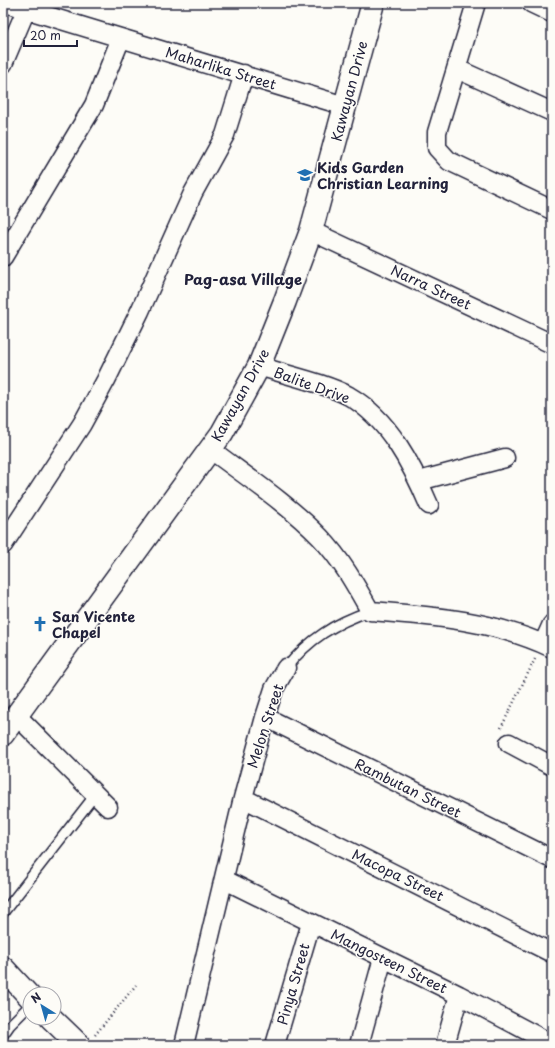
<svg xmlns="http://www.w3.org/2000/svg" width="555" height="1048" font-family="'Playpen Sans',sans-serif">
  <rect width="100%" height="100%" fill="#fdfcf7"/>
  <filter id="ink" filterUnits="userSpaceOnUse"><feTurbulence type="fractalNoise" baseFrequency=".025" numOctaves="2"/><feDisplacementMap in="SourceGraphic" scale="8" xChannelSelector="R" yChannelSelector="G"/><feConvolveMatrix kernelMatrix="1 2 1 2 8 2 1 2 1" color-interpolation-filters="sRGB"/></filter>
  <g filter="url(#ink)">
    <g fill="none" stroke-linecap="round" stroke-linejoin="round">
      <!-- service casing -->
      <g stroke="#22223b" stroke-width="12">
        <path id="service" d="M 286,668 C 309,639 335,623 370,611
          M 3,913 L 95,795
          M 3,1035 L 10,1025 L 30,1005"/>
      </g>
      <!-- minor casing -->
      <g stroke="#22223b" stroke-width="21">
        <path id="minor" d="M 5,3 L 345,106
          M 476,3 L 437,132 L 437,148 L 449,161 L 552,210
          M 531,3 L 552,13
          M 3,64 L 26,10
          M 457,69 L 552,112
          M 311,231 L 552,344
          M 3,257 L 94,105 L 121,38
          M 259,366 C 286,375 325,383 349,396 C 389,419 412,465 429,505
          M 210,449 C 247,477 288,504 320,537 C 341,559 355,584 370,611 C 434,616 492,620 552,648
          M 419,481 L 505,458
          M 3,545 L 82,424 L 106,380 L 140,311 L 193,193 L 225,135 L 244,74
          M 543,644 L 552,624
          M 17,716 L 108,807
          M 265,717 L 552,859
          M 509,743 L 552,766
          M 243,798 L 552,953
          M 225,880 L 459,995 L 552,1044
          M 184,1045 L 243,798 L 265,717 L 274,689 L 286,668
          M 275,1045 L 311,923
          M 359,1045 L 383,958
          M 445,1045 L 459,995"/>
      </g>
      <!-- tertiary casing -->
      <g stroke="#22223b" stroke-width="25">
        <path id="tertiary" d="M 3,734 L 222,433 L 259,366 L 285,301 L 311,231 L 373,3"/>
      </g>
      <!-- secondary casing -->
      <g stroke="#22223b" stroke-width="25">
        <path id="secondary" d="M 3,968 L 30,997
          M 51,1018 L 79,1045"/>
      </g>
      <!-- path -->
      <path stroke="#22223b" stroke-width="2.5" stroke-dasharray="1 3" stroke-linecap="butt" d="M 501,728 L 535,659
        M 95,1035 L 136,985"/>
      <!-- service -->
      <use href="#service" stroke="#fdfcf7" stroke-width="9"/>
      <!-- minor -->
      <use href="#minor" stroke="#fdfcf7" stroke-width="18"/>
      <!-- tertiary -->
      <use href="#tertiary" stroke="#fdfcf7" stroke-width="22"/>
      <!-- secondary -->
      <use href="#secondary" stroke="#fdfcf7" stroke-width="22"/>
    </g>
  </g>
  <!-- icons -->
  <defs>
    <g id="school-bare" transform="scale(1.2)"><path d="M0-5L7-2L0 1L-7-2ZM-4 1L0 2.5L4 1V4Q0 6-4 4Z" fill="#1f6fb2" stroke="#fdfcf7" stroke-width="2.5" paint-order="stroke"/></g>
    <g id="church-bare" transform="scale(1.2)"><path d="M-1.2-6h2.4v3.5h3.3v2.4h-3.3V6h-2.4V-.1h-3.3v-2.4h3.3Z" fill="#1f6fb2" stroke="#fdfcf7" stroke-width="2.5" paint-order="stroke"/></g>
  </defs>
  <g fill-rule="evenodd">
    <use href="#school-bare" x="305" y="175"/>
    <use href="#church-bare" x="40" y="624"/>
  </g>
  <g text-anchor="middle" dominant-baseline="central" stroke-width="3" stroke-linejoin="round" paint-order="stroke">
    <!-- street labels -->
    <g font-size="14" fill="#22223b" stroke="#fdfcf7">
      <text transform="translate(221 68) rotate(17)">Maharlika Street</text>
      <text transform="translate(349 91) rotate(-75)">Kawayan Drive</text>
      <text transform="translate(431 287) rotate(25)">Narra Street</text>
      <text transform="translate(312 385) rotate(20)">Balite Drive</text>
      <text transform="translate(240 395) rotate(-61)">Kawayan Drive</text>
      <text transform="translate(265 726) rotate(-72)">Melon Street</text>
      <text transform="translate(408 788) rotate(26)">Rambutan Street</text>
      <text transform="translate(398 875) rotate(26)">Macopa Street</text>
      <text transform="translate(389 961) rotate(26)">Mangosteen Street</text>
      <text transform="translate(293 984) rotate(-74)">Pinya Street</text>
    </g>
    <!-- poi labels -->
    <g font-size="14" font-weight="bold" fill="#22223b" stroke="#fdfcf7" text-anchor="start">
      <text x="317" y="167">Kids Garden<tspan x="317" dy="16">Christian Learning</tspan></text>
      <text x="52" y="616">San Vicente<tspan x="52" dy="16">Chapel</tspan></text>
    </g>
    <!-- neighbourhood labels -->
    <g font-size="15" font-weight="bold" fill="#22223b" stroke="#fdfcf7">
      <text x="243" y="278">Pag-asa Village</text>
    </g>
  </g>
  <!-- margin -->
  <rect width="555" height="1048" fill="none" stroke="#fdfcf7" stroke-width="16"/>
  <rect x="8" y="8" width="539" height="1032" fill="none" stroke="#22223b" stroke-width="1.5" filter="url(#ink)"/>
  <!-- north arrow -->
  <g transform="translate(42 1006) rotate(323)"><circle r="19" fill="#fdfcf7" stroke="#a5a5ac"/>
  <path d="M0-3L7 15L0 10L-7 15Z" fill="#1f6fb2"/>
  <text y="-6" font-size="11" font-weight="bold" text-anchor="middle" fill="#22223b">N</text>
  </g>
  <!-- scale -->
  <path d="M24 40v6h53v-6" fill="none" stroke="#22223b" stroke-width="2"/>
  <text x="30" y="40" font-size="12" fill="#22223b" stroke="#fdfcf7" stroke-width="3" paint-order="stroke">20 m</text>
</svg>
